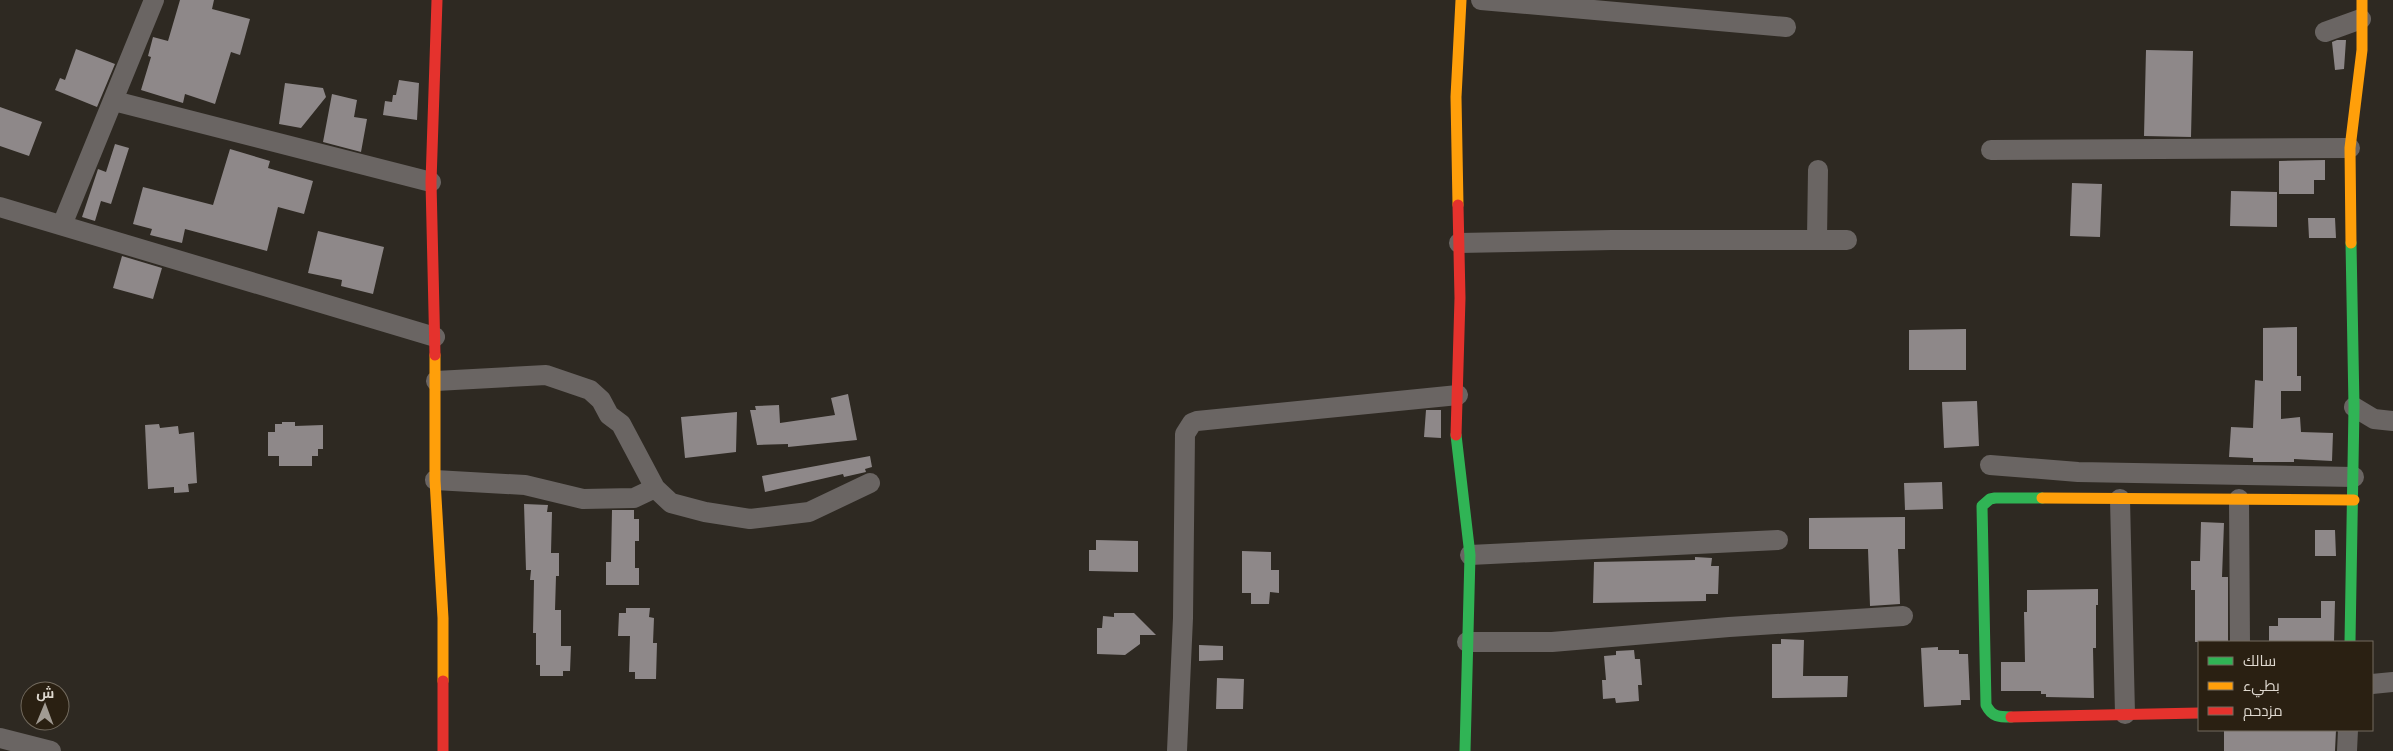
<svg xmlns="http://www.w3.org/2000/svg" width="2393" height="751" font-family="Spectral,Cairo,serif">
  <rect width="100%" height="100%" fill="#2e2922"/>
  <!-- building -->
  <path fill="#8e8889" d="M 180,0 L 214,0 L 212,9 L 250,19 L 240,55 L 231,52 L 215,104 L 185,94 L 183,103 L 141,90 L 151,57 L 148,56 L 153,37 L 168,41 Z
    M 2337,40 L 2346,40 L 2344,69 L 2335,70 L 2332,42 Z
    M 76,49 L 115,64 L 97,107 L 55,90 L 60,78 L 65,80 Z
    M 2146,50 L 2193,51 L 2191,137 L 2144,136 Z
    M 399,80 L 419,83 L 417,120 L 383,115 L 385,101 L 392,102 L 393,95 L 396,95 Z
    M 285,83 L 323,88 L 326,97 L 301,128 L 279,124 Z
    M 332,94 L 357,100 L 354,117 L 367,119 L 361,152 L 323,142 Z
    M 0,107 L 42,122 L 29,156 L 0,146 Z
    M 115,144 L 129,148 L 111,204 L 101,201 L 95,221 L 82,217 L 98,169 L 106,172 Z
    M 230,149 L 270,161 L 268,168 L 313,181 L 304,214 L 278,207 L 267,251 L 185,229 L 182,243 L 150,235 L 152,229 L 133,224 L 143,187 L 213,205 Z
    M 2325,160 L 2325,180 L 2314,180 L 2314,194 L 2279,194 L 2279,161 Z
    M 2072,183 L 2102,184 L 2100,237 L 2070,236 Z
    M 2231,191 L 2277,192 L 2277,227 L 2230,226 Z
    M 2308,218 L 2335,218 L 2336,238 L 2309,238 Z
    M 318,231 L 384,247 L 373,294 L 341,286 L 342,280 L 308,273 Z
    M 122,256 L 162,268 L 153,299 L 113,288 Z
    M 2297,327 L 2297,376 L 2301,376 L 2301,391 L 2281,391 L 2281,419 L 2300,417 L 2301,432 L 2333,433 L 2332,461 L 2294,459 L 2294,462 L 2253,462 L 2253,458 L 2229,457 L 2231,427 L 2253,428 L 2255,380 L 2263,381 L 2263,328 Z
    M 1966,329 L 1966,370 L 1909,370 L 1909,330 Z
    M 848,394 L 857,440 L 788,447 L 788,444 L 757,445 L 750,410 L 756,410 L 755,406 L 779,405 L 780,423 L 835,415 L 831,398 Z
    M 1977,401 L 1979,446 L 1944,448 L 1942,402 Z
    M 1426,410 L 1441,410 L 1441,438 L 1424,437 Z
    M 737,412 L 736,452 L 685,458 L 681,417 Z
    M 282,422 L 295,422 L 295,426 L 323,425 L 323,449 L 318,449 L 318,456 L 312,456 L 312,466 L 279,466 L 279,456 L 268,456 L 268,432 L 275,432 L 275,424 L 282,424 Z
    M 159,424 L 160,428 L 178,426 L 179,434 L 194,432 L 197,483 L 188,484 L 189,492 L 174,493 L 174,487 L 148,489 L 145,425 Z
    M 870,456 L 872,467 L 865,469 L 866,472 L 844,477 L 843,474 L 765,492 L 762,476 Z
    M 1942,482 L 1943,509 L 1905,510 L 1904,483 Z
    M 524,504 L 548,505 L 547,512 L 552,512 L 551,553 L 559,553 L 559,576 L 556,576 L 555,610 L 561,610 L 561,646 L 571,646 L 570,671 L 563,671 L 563,676 L 540,676 L 540,665 L 536,665 L 536,633 L 533,633 L 534,580 L 530,580 L 531,570 L 526,570 Z
    M 612,510 L 634,510 L 634,519 L 639,519 L 639,541 L 635,541 L 635,568 L 639,568 L 639,585 L 606,585 L 606,562 L 611,562 Z
    M 1905,517 L 1905,549 L 1898,549 L 1900,604 L 1870,606 L 1868,549 L 1809,549 L 1809,518 Z
    M 2201,522 L 2224,523 L 2222,577 L 2228,577 L 2228,642 L 2195,642 L 2195,590 L 2191,590 L 2191,561 L 2200,561 Z
    M 2315,530 L 2335,530 L 2336,556 L 2315,556 Z
    M 1096,540 L 1138,541 L 1138,572 L 1089,571 L 1089,550 L 1096,550 Z
    M 1242,551 L 1271,552 L 1271,570 L 1279,570 L 1279,593 L 1270,592 L 1269,604 L 1251,604 L 1251,593 L 1242,593 Z
    M 1695,557 L 1712,558 L 1711,566 L 1719,566 L 1718,594 L 1706,594 L 1706,601 L 1593,603 L 1594,562 L 1695,560 Z
    M 2098,589 L 2098,605 L 2096,605 L 2096,648 L 2093,648 L 2094,698 L 2046,697 L 2046,694 L 2041,694 L 2041,691 L 2001,691 L 2001,662 L 2025,662 L 2024,612 L 2027,612 L 2027,590 Z
    M 2321,601 L 2335,601 L 2334,642 L 2269,642 L 2269,626 L 2278,626 L 2278,618 L 2321,618 Z
    M 626,608 L 650,608 L 649,617 L 654,618 L 653,643 L 657,643 L 656,679 L 635,679 L 635,672 L 629,672 L 630,636 L 618,636 L 619,613 L 626,613 Z
    M 1114,613 L 1134,613 L 1156,635 L 1140,635 L 1140,644 L 1125,655 L 1097,654 L 1097,628 L 1102,628 L 1103,616 L 1114,617 Z
    M 1781,639 L 1804,640 L 1803,676 L 1848,676 L 1847,697 L 1772,698 L 1772,644 L 1781,644 Z
    M 1199,645 L 1223,646 L 1223,660 L 1199,661 Z
    M 1938,647 L 1938,650 L 1959,650 L 1959,654 L 1968,654 L 1970,700 L 1961,700 L 1961,705 L 1924,707 L 1921,648 Z
    M 1634,650 L 1635,659 L 1640,659 L 1642,685 L 1638,685 L 1639,701 L 1616,703 L 1615,698 L 1603,699 L 1602,680 L 1606,680 L 1604,656 L 1616,655 L 1616,651 Z
    M 1217,678 L 1244,679 L 1243,709 L 1216,709 Z
    M 2224,730 L 2336,730 L 2335,751 L 2224,751 Z"/>
  <g fill="none" stroke-linecap="round" stroke-linejoin="round">
    <!-- street -->
    <path stroke="#6a6563" stroke-width="20" d="M 1481,0 L 1786,27
      M 2325,32 L 2361,19
      M 114,101 L 431,182
      M 1991,150 L 2350,148
      M 0,207 L 435,337
      M 62,225 L 154,0
      M 1817,239 L 1818,170
      M 1459,243 L 1612,240 L 1847,240
      M 436,381 L 546,375 L 590,390 L 601,400 L 609,415 L 621,424 L 655,488 L 671,503 L 705,512 L 750,519 L 809,512 L 870,483
      M 2354,407 L 2374,419 L 2393,421
      M 1990,465 L 2078,472 L 2354,477
      M 435,480 L 525,485 L 583,499 L 634,498 L 655,488
      M 2120,499 L 2125,714
      M 2239,499 L 2240,642
      M 1470,555 L 1778,540
      M 1467,642 L 1552,642 L 1729,627 L 1903,616
      M 2372,684 L 2393,682
      M 0,738 L 51,751
      M 1177,751 L 1183,618 L 1185,434 L 1192,423 L 1197,421 L 1458,395
      M 2347,751 L 2348,730"/>
    <!-- fast -->
    <path stroke="#30b455" stroke-width="11" d="M 1456,435 L 1470,555 L 1465,751
      M 2350,642 L 2354,407 L 2351,243
      M 2011,717 C 1999,717 1992,717 1986,705 L 1982,506 L 1990,499 L 1995,498 L 2042,498"/>
    <!-- slow -->
    <path stroke="#ff9f0a" stroke-width="11" d="M 1458,205 L 1456,97 L 1461,0
      M 2351,243 L 2350,148 L 2362,50 L 2362,0
      M 435,355 L 435,480 L 443,618 L 443,681
      M 2042,498 L 2354,500"/>
    <!-- jam -->
    <path stroke="#e5322d" stroke-width="11" d="M 435,355 L 431,182 L 437,0
      M 1456,435 L 1460,298 L 1458,205
      M 443,681 L 443,751
      M 2011,717 L 2199,713"/>
  </g>
  <!-- legend -->
  <rect x="2198" y="641" width="175" height="90" fill="#2a2012" stroke="#726a5e"/>
  <rect x="2208" y="657" width="25" height="8" fill="#30b455" stroke="#726a5e"/>
  <text x="2243" y="666" font-size="15" fill="#dfd9d0">سالك</text>
  <rect x="2208" y="682" width="25" height="8" fill="#ff9f0a" stroke="#726a5e"/>
  <text x="2243" y="691" font-size="15" fill="#dfd9d0">بطيء</text>
  <rect x="2208" y="707" width="25" height="8" fill="#e5322d" stroke="#726a5e"/>
  <text x="2243" y="716" font-size="15" fill="#dfd9d0">مزدحم</text>
  <!-- north arrow -->
  <g transform="translate(45 706) rotate(1)"><circle r="24" fill="#2a2012" stroke="#726a5e"/>
  <path d="M0-4L9 19L0 12L-9 19Z" fill="#a19b93"/>
  <text y="-8" font-size="14" font-weight="bold" text-anchor="middle" fill="#dfd9d0">ش</text>
  </g>
</svg>
